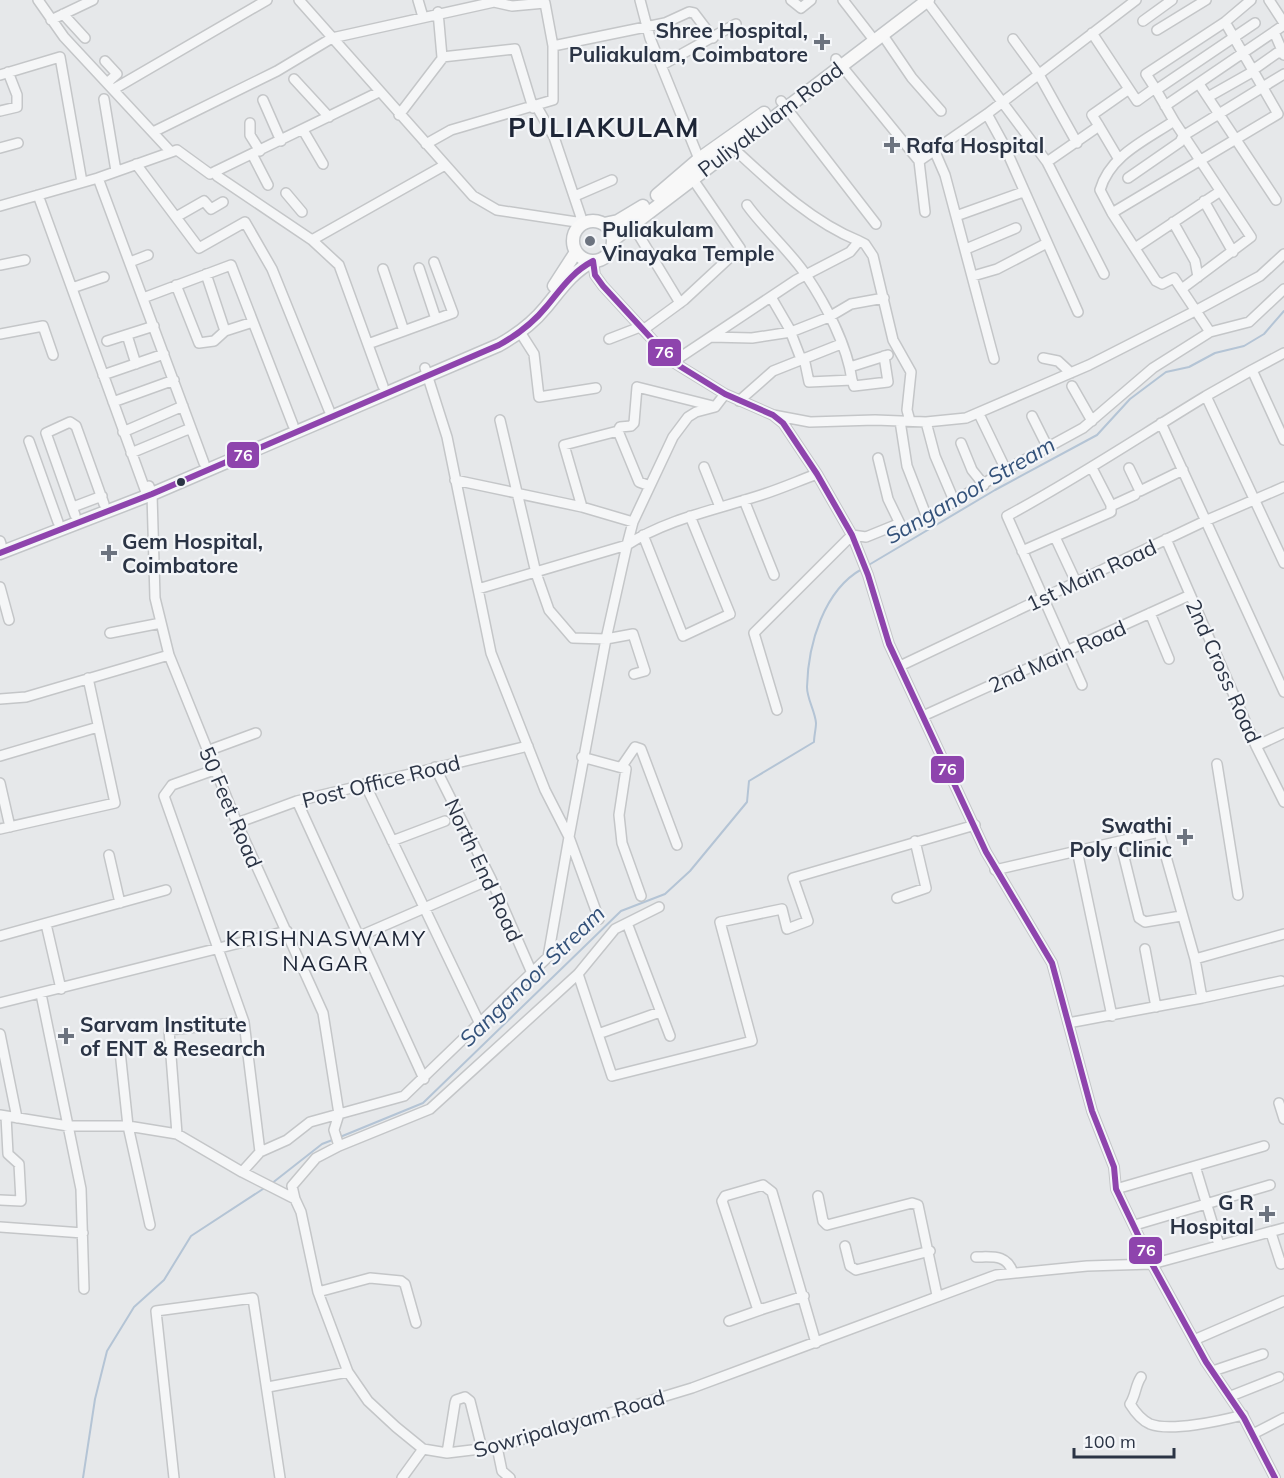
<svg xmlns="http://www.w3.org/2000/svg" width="1284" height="1478" font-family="Mulish,sans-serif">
  <rect width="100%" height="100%" fill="#e6e8ea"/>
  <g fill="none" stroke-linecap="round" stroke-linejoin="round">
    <!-- stream -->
    <path stroke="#b4c4d5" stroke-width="2" d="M 867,566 L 995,490 L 1097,435 L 1130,399 L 1166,372 L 1189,367 L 1215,353 L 1244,346 L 1264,334 L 1284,311
      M 340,1137 L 423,1103 L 621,911 L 665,894 L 690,871 L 747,802 L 749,781 L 814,742 C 814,736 816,729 816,723 C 815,711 807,699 807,687 C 808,644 824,590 862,569
      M 271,1184 L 322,1144 L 335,1139
      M 83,1478 L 95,1399 L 107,1351 L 134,1307 L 164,1280 L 191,1236 L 266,1187"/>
    <!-- minor casing -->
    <g stroke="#c4c6c8" stroke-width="12">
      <path id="minor" d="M 38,0 L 64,37 L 171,152
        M 299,0 L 473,196 L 497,210 L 583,223 L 554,137 L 537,107
        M 418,0 L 423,17
        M 640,0 L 650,38 L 699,159
        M 791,0 L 801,8 L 811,0
        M 843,0 L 874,40
        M 926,0 L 1047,162 L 1104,274
        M 1269,0 L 1284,23
        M 438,12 L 442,57 L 515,49 L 533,108
        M 63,14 L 85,38
        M 51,20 L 93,0
        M 1143,21 L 1172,0
        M 1157,30 L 1206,0
        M 1274,32 L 1284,55
        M 1092,33 L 1129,89
        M 882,34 L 912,78 L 941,111
        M 1013,39 L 1038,73 L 1077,143
        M 553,46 L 665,23 L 689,12 L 694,13 L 713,38
        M 836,59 L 919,161 L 987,114 L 1136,0
        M 105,61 L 117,74 L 108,82
        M 662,65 L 736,24
        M 1253,70 L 1277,53 L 1284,52
        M 0,75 L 60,57 L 82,182
        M 294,79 L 329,117
        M 1199,84 L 1276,200
        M 1155,88 L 1174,121 C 1146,140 1110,155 1100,190 L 1112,213 L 1278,114 L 1225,22
        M 114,89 L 267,0
        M 1156,90 L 1255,23
        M 1208,97 L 1254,71
        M 104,99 L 116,171
        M 263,100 L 281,141
        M 781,101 L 876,224
        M 1165,106 L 1284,25
        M 0,111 L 17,107 L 17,95 L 8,72
        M 987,114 L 1004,145 L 1078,312
        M 399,115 L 444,56
        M 1174,121 L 1251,237 L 1183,288
        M 250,123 L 250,135 L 260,151
        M 1099,126 L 1118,158
        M 303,130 L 323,164
        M 153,132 L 277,71 L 332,38 L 494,2 L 512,6 L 545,3 L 553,46 L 553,100 L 451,130 L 426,144
        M 0,148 L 18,143
        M 935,152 L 945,175 L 994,359
        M 252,154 L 268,185
        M 919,161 L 925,212
        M 1047,162 L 1099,126 L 1092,115 L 1129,89 L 1137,101 L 1155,88 L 1146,74 L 1225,22 L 1251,0
        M 136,164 L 199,248 L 245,222 L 272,269 L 329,410
        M 216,171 L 217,176 L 312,240 L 339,265 L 383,386
        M 98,178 L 204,463
        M 1128,178 L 1180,142 L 1183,136 L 1284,74
        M 286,193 L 302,212
        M 38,195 L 147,495
        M 575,196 L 612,180
        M 1204,201 L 1233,252
        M 747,205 C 765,230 789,250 806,275 C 826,305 847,345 852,380 L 809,382 L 804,358
        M 0,206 L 98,178 L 177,150 L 210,174 L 379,92
        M 1112,213 L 1156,281 L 1162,284 L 1174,278 L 1210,332
        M 956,216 L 1023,192
        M 176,217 L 204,201 L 211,209 L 223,202
        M 1173,222 L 1195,261 L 1198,277
        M 632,224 L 680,303
        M 312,240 L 445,165
        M 859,241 L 865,244 L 873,256 L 893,340 L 911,372 L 907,410 L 910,421
        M 1135,248 L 1219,192
        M 966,249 L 1016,228
        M 593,261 L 595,275 L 603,286 L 673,362 L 725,394 L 773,415 L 783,423 L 817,474 L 852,535 L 868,575 L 889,644 L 986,852 L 1052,963 L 1092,1111 L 1114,1167 L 1116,1189 L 1152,1264 L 1206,1362 L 1244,1418 L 1275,1478
        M 130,262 L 148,255
        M 0,265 L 25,260
        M 419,268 L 436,319
        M 383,269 L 404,331
        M 206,274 L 225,331
        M 973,276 L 997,269 L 1047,243
        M 176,285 L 199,343 L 214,341 L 225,331 L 253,322
        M 72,288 L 104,277
        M 771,297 L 789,328 L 801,359
        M 143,298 L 231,265 L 293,425
        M 643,330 L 684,300 L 740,248 L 692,178
        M 520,332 L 534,354 L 539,397 L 596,388
        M 0,334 L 43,326 L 53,355
        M 127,335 L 136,364
        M 711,337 L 752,338 L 791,332 L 829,317 L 851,304 L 884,298
        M 609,339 L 640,327
        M 107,341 L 154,326
        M 368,344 L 453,313 L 434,262
        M 1284,353 L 1252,370 L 1284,440
        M 1043,358 L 1058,361 L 1071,373
        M 673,362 L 796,280 L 850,252 L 859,241 C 810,221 770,182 732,147
        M 850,367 L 888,355
        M 1252,370 L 1206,396 L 1284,563
        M 103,375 L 164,354
        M 852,380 L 854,386 L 888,382 L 884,356
        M 1072,386 L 1092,421
        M 739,401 L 773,371 L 841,344
        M 113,402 L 174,380
        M 979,414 L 1006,470
        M 773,415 L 810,422 L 875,420 L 926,422 L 966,418 L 1089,365 L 1197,310 L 1260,276 L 1284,254
        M 1032,416 L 1048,448
        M 500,420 L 536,573 L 549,610 L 573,638 L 606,639 L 633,634 L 645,671 L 634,674
        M 900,421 L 907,466 L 928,520
        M 926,422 L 935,456 L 955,503
        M 1161,423 L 1284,692
        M 618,431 L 620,427 L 631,426 L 634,423 L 637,387 L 713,406
        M 123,432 L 183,406
        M 29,441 L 58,522
        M 961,443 L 972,470 L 984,485
        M 131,453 L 191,428
        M 878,458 L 888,499 L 904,532 L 1006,470 L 1083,428 L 1153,368 L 1210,332 L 1249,322 L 1284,289
        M 704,467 L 720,507
        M 1129,468 L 1140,491 L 1183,470
        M 455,480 L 582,507 L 633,522
        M 149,486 L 152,494 L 155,598 L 169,655 L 237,823 L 323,1013 L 339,1114 L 334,1130 L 339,1146
        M 744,500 L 774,575
        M 1111,506 L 1135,495
        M 73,507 L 102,496
        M 582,507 L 564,445 L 618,431 L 639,482 L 650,486
        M 75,515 L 46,433 L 70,422 L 76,426 L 104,504
        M 643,535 L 683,636 L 730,614 L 690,516
        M 1055,537 L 1076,582
        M 1166,539 L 1256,746 L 1284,802
        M 0,541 L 1,544
        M 1022,551 L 1111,512 L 1111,505 L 1092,468
        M 0,587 L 9,620
        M 478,589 L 627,545 C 667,519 715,510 761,495 C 780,489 798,481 817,474
        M 1150,613 L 1169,659
        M 110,633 L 161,623
        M 900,666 L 1205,521 L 1284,487
        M 1082,685 L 1007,516 C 1076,479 1140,436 1206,396
        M 0,699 L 26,697 L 169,655
        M 777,710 L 754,633 L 852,535 L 866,537 L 898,524
        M 923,716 L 1190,595
        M 1256,746 L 1284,733
        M 207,751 L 256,733
        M 0,756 L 98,727
        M 582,757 L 626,769 L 619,815 L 622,843 L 641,896
        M 1217,764 L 1238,895
        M 622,766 L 635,747 L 641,749 L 677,845
        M 435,767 L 491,879 L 532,973
        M 214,770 L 172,785 L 164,796 L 244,1022 L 260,1152 L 242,1172
        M 0,783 L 10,827
        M 365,784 L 479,1022
        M 297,801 L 424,1079
        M 237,823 L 297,801 L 528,746
        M 0,829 L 115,803 L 88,678
        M 392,841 L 445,821
        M 1120,841 L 1139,918 L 1145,922 L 1181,916
        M 1077,850 L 1112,1016
        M 109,855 L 120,903
        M 995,870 L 1159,832 L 1195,959
        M 897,898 L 926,888 L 915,841
        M 599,919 L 569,837 L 606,639 L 627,545 L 633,522 L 673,437 L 688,417 L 696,412 L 715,407 L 725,394
        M 627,923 L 670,1036
        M 46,924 L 61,989
        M 0,936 L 166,890
        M 360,936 L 491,879
        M 1145,949 L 1156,1007
        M 578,974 L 612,1076 L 752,1041 L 720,922 L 782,909 L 787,929 L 808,921 L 793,878 L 975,825
        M 1281,981 L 1202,998 L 1195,959 L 1284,934
        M 41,994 L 81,1189 L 84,1289
        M 0,1003 L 287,931
        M 1068,1023 L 1202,998
        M 0,1034 L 17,1118
        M 598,1034 L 660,1012
        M 120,1051 L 128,1126 L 150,1225
        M 1279,1103 L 1284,1119
        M 0,1115 L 68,1126 L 128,1126 L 177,1134 L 242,1172 L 295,1199 L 301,1212 L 318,1292 L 348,1372 L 368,1401 L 396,1427 L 423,1449 L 447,1453 L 497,1447 L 692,1388 L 996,1275 L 1087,1266 L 1152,1264 L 1284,1228
        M 177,1134 L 169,1030 L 244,1022
        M 260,1152 L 287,1140 L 310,1122 L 404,1096 L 548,957 L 569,837 L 545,790 L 491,653 L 447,437 L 425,368
        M 1195,1166 L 1264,1146
        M 1116,1189 L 1195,1166 L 1219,1245
        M 818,1196 L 823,1221 L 827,1225 L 912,1203 L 918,1205 L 937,1295
        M 295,1199 L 292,1186 L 316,1158 L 339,1146 L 430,1109 L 578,974 L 615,929 L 659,907
        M 0,1200 L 21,1201 L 19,1164 L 8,1154 L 6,1116
        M 1135,1225 L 1270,1185
        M 0,1227 L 83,1233
        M 1271,1233 L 1281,1264 L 1284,1263
        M 845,1246 L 850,1266 L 856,1270 L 930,1251
        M 976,1257 C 993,1257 1007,1254 1013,1273
        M 318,1292 L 370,1278 L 401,1281 L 405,1284 L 416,1323
        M 804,1296 L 763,1309 L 757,1307 L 722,1201 L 725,1196 L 763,1185 L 772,1192 L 816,1343
        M 729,1321 L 763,1309
        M 1194,1340 L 1284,1301
        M 1213,1371 L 1263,1354
        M 1141,1377 C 1135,1386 1136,1395 1130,1404 C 1135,1412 1141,1420 1150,1424 C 1170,1432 1220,1421 1243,1415
        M 268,1387 L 348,1372
        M 1231,1396 L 1279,1377
        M 1253,1434 L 1284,1418
        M 497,1447 L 502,1471 L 510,1478
        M 447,1453 L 455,1403 L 456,1400 L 465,1397 L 470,1401 L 482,1449
        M 174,1478 L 156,1311 L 253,1298 L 280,1478
        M 402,1478 L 423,1449"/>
    </g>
    <!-- major casing -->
    <g stroke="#c2c5c8" stroke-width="15">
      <path id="major" d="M 657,195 L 699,159 L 764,113
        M573 241a20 20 0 1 1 40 0a20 20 0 1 1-40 0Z
        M 604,224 L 618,221 L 643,206
        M 613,240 L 928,0
        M 554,286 L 576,252
        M 0,553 L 152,494 L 499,345 C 517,335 533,323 546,307 C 561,289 572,272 593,261"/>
    </g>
    <!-- minor -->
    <use href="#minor" stroke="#f5f6f7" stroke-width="9"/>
    <!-- major -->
    <use href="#major" stroke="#f8f8f8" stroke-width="12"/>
    <!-- bus-1 casing -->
    <g stroke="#f4f6f9" stroke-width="10">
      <path id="bus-1" d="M 0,553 L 152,494 L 499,345 C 517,335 533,323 546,307 C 561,289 572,272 593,261 L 595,275 L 603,286 L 673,362 L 725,394 L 773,415 L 783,423 L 817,474 L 852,535 L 868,575 L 889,644 L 986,852 L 1052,963 L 1092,1111 L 1114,1167 L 1116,1189 L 1152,1264 L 1206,1362 L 1244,1418 L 1275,1478"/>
    </g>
    <!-- bus-1 -->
    <use href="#bus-1" stroke="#8e44ad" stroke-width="6"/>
  </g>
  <!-- markers -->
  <g fill="#6c737f" stroke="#f4f6f9" stroke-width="2">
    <path d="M819 33h6v6h6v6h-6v6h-6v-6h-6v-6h6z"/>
    <path d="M889 136h6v6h6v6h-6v6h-6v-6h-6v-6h6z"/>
    <circle cx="590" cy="241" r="6"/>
    <path d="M106 544h6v6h6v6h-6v6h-6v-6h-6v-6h6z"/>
    <path d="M1182 828h6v6h6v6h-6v6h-6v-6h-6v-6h6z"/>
    <path d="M63 1027h6v6h6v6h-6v6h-6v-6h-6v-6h6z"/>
    <path d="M1264 1205h6v6h6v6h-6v6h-6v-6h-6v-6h6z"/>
  </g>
  <circle fill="#2b3445" stroke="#f4f6f9" stroke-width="2" cx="181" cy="482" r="5"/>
  <g text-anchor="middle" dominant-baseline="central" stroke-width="4.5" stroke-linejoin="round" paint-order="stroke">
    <!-- poi labels -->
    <g font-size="21" font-weight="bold" fill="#2b3445" stroke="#f4f6f9" text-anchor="start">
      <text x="808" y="30" text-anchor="end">Shree Hospital,<tspan x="808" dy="24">Puliakulam, Coimbatore</tspan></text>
      <text x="906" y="145">Rafa Hospital</text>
      <text x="602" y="229">Puliakulam<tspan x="602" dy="24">Vinayaka Temple</tspan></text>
      <text x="122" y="541">Gem Hospital,<tspan x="122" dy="24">Coimbatore</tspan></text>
      <text x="1172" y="825" text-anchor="end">Swathi<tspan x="1172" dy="24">Poly Clinic</tspan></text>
      <text x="80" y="1024">Sarvam Institute<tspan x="80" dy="24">of ENT &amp; Research</tspan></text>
      <text x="1254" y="1202" text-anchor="end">G R<tspan x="1254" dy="24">Hospital</tspan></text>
    </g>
    <!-- street labels -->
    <g font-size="21" fill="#2b3445" stroke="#f4f6f9">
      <text transform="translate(770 119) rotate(-37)">Puliyakulam Road</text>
      <text transform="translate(1091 575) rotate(-25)">1st Main Road</text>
      <text transform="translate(1057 656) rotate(-24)">2nd Main Road</text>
      <text transform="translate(1224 671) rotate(66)">2nd Cross Road</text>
      <text transform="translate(381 781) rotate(-14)">Post Office Road</text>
      <text transform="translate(231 807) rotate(67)">50 Feet Road</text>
      <text transform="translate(484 870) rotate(65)">North End Road</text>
      <text transform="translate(569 1423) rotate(-16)">Sowripalayam Road</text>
    </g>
    <!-- water labels -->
    <g font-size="22" font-style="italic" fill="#34527a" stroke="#f4f6f9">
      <text transform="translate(970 490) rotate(-30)">Sanganoor Stream</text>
      <text transform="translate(532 976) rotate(-44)">Sanganoor Stream</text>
    </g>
    <!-- neighbourhood labels -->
    <g font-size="22" letter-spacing="1.5" fill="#1d2536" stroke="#f4f6f9">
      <text x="326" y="938">KRISHNASWAMY<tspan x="326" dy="25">NAGAR</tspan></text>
    </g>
    <!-- district labels -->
    <g font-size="27" font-weight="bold" letter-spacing="1.5" fill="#1d2536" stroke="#f4f6f9">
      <text x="604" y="127">PULIAKULAM</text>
    </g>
  </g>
  <g stroke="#f4f6f9" stroke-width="2">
    <rect x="647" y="338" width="35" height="29" rx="6" fill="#8e44ad"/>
    <rect x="226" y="441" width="34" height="28" rx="6" fill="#8e44ad"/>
    <rect x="930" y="755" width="35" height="29" rx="6" fill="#8e44ad"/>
    <rect x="1128" y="1236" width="35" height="29" rx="6" fill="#8e44ad"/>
  </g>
  <g font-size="16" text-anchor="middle" font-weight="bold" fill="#fff">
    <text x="664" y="358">76</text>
    <text x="243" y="461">76</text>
    <text x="947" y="775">76</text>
    <text x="1146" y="1256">76</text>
  </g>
  <!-- scale -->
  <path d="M1074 1448v9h100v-9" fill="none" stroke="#2b3445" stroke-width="3"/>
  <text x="1083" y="1448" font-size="18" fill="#2b3445" stroke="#f4f6f9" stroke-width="4.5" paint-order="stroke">100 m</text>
</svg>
